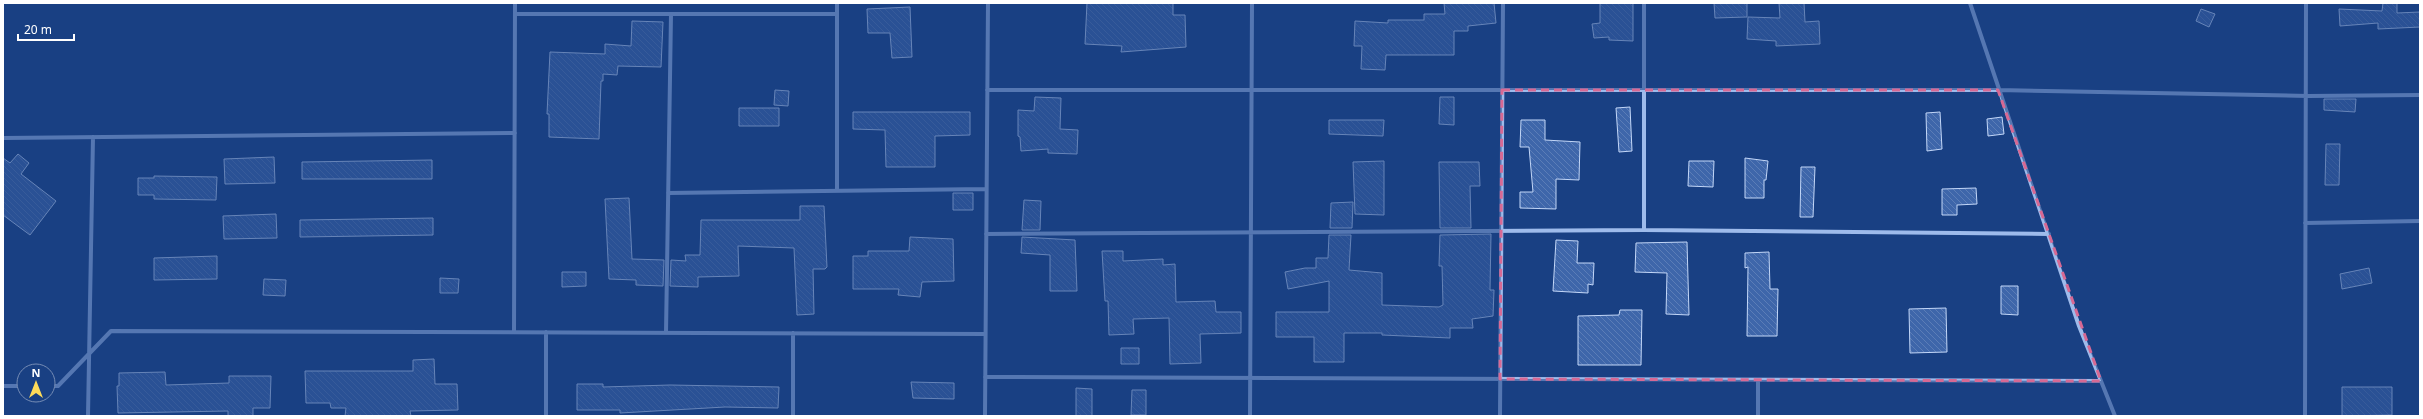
<svg xmlns="http://www.w3.org/2000/svg" width="2423" height="419" font-family="'Noto Sans',sans-serif">
  <defs>
    <pattern id="building-back-hatch" width="6" height="6" patternUnits="userSpaceOnUse"><rect width="6" height="6" fill="#3e66aa"/><path d="M-1 5l2 2M0 0l6 6M5-1l2 2" fill="none" stroke="#5b7db7"/></pattern>
  </defs>
  <rect width="100%" height="100%" fill="#194083"/>
  <!-- building -->
  <path fill="url(#building-back-hatch)" stroke="#c3d7f8" d="M 1087,3 L 1173,3 L 1173,15 L 1185,15 L 1186,47 L 1121,52 L 1122,46 L 1085,44 Z
    M 1444,3 L 1494,3 L 1496,23 L 1468,26 L 1468,31 L 1454,31 L 1454,55 L 1386,55 L 1385,70 L 1361,69 L 1362,46 L 1354,46 L 1355,21 L 1388,23 L 1388,20 L 1424,20 L 1424,14 L 1445,14 Z
    M 1600,3 L 1633,3 L 1633,41 L 1609,40 L 1609,37 L 1594,38 L 1592,24 L 1600,23 Z
    M 1714,3 L 1747,3 L 1747,17 L 1715,18 Z
    M 1779,3 L 1804,3 L 1805,22 L 1819,21 L 1820,44 L 1776,46 L 1776,41 L 1747,39 L 1748,17 L 1780,18 Z
    M 2383,3 L 2397,3 L 2397,13 L 2420,12 L 2420,27 L 2378,29 L 2378,23 L 2340,26 L 2339,9 L 2382,11 Z
    M 910,7 L 912,57 L 892,58 L 890,33 L 868,33 L 867,9 Z
    M 2201,9 L 2215,14 L 2209,27 L 2196,21 Z
    M 632,21 L 663,22 L 661,67 L 618,66 L 617,75 L 603,74 L 603,81 L 601,81 L 599,139 L 549,137 L 549,114 L 547,114 L 550,52 L 605,54 L 605,44 L 631,46 Z
    M 775,90 L 789,91 L 788,106 L 774,105 Z
    M 1035,97 L 1061,98 L 1060,129 L 1078,130 L 1077,154 L 1048,153 L 1048,149 L 1021,151 L 1020,137 L 1018,136 L 1018,110 L 1034,111 Z
    M 1440,97 L 1454,97 L 1454,125 L 1439,124 Z
    M 2324,99 L 2356,99 L 2355,112 L 2324,110 Z
    M 1630,107 L 1632,151 L 1619,152 L 1616,108 Z
    M 739,108 L 779,108 L 779,126 L 739,126 Z
    M 853,112 L 970,112 L 970,135 L 935,136 L 935,167 L 886,167 L 885,130 L 853,129 Z
    M 1940,112 L 1942,149 L 1927,151 L 1926,113 Z
    M 2002,117 L 2004,134 L 1988,136 L 1987,119 Z
    M 1329,120 L 1384,120 L 1383,136 L 1329,134 Z
    M 1521,120 L 1545,120 L 1545,140 L 1580,142 L 1579,180 L 1556,179 L 1556,209 L 1520,208 L 1520,192 L 1533,192 L 1529,147 L 1520,147 Z
    M 2326,144 L 2340,144 L 2339,185 L 2325,185 Z
    M 18,154 L 29,163 L 21,174 L 56,201 L 30,235 L 3,215 L 3,158 L 10,163 Z
    M 274,157 L 275,183 L 225,184 L 224,159 Z
    M 1745,158 L 1768,161 L 1766,180 L 1764,180 L 1764,198 L 1745,198 Z
    M 432,160 L 432,179 L 302,179 L 302,162 Z
    M 1384,161 L 1384,215 L 1355,214 L 1353,162 Z
    M 1689,161 L 1714,161 L 1713,187 L 1688,186 Z
    M 1439,162 L 1479,162 L 1480,186 L 1470,186 L 1471,228 L 1440,228 Z
    M 1801,167 L 1815,167 L 1813,217 L 1800,217 Z
    M 154,176 L 217,177 L 216,200 L 154,199 L 154,195 L 138,195 L 138,178 L 154,178 Z
    M 1976,188 L 1977,204 L 1957,205 L 1957,215 L 1942,215 L 1942,189 Z
    M 953,193 L 973,193 L 973,210 L 953,210 Z
    M 629,198 L 632,259 L 664,260 L 663,286 L 636,285 L 636,280 L 609,279 L 605,199 Z
    M 1024,200 L 1041,201 L 1040,230 L 1022,230 Z
    M 1353,202 L 1352,228 L 1330,228 L 1331,203 Z
    M 800,206 L 824,206 L 827,267 L 825,269 L 813,269 L 814,314 L 797,315 L 794,248 L 738,246 L 739,276 L 698,277 L 698,287 L 670,286 L 671,260 L 686,261 L 685,255 L 700,255 L 701,220 L 800,220 Z
    M 276,214 L 277,238 L 224,239 L 223,216 Z
    M 433,218 L 433,235 L 300,237 L 300,220 Z
    M 1491,234 L 1490,290 L 1494,290 L 1493,316 L 1472,319 L 1473,328 L 1450,328 L 1450,338 L 1382,335 L 1382,333 L 1344,333 L 1344,362 L 1314,362 L 1314,337 L 1276,337 L 1276,312 L 1329,312 L 1329,281 L 1288,289 L 1285,272 L 1305,268 L 1316,268 L 1316,258 L 1328,258 L 1329,235 L 1351,235 L 1349,270 L 1382,273 L 1382,305 L 1439,307 L 1443,305 L 1442,266 L 1439,266 L 1440,235 Z
    M 910,237 L 953,239 L 954,281 L 922,282 L 920,297 L 898,295 L 899,289 L 853,289 L 853,256 L 868,256 L 868,251 L 909,251 Z
    M 1022,237 L 1075,240 L 1077,291 L 1050,291 L 1050,255 L 1021,253 Z
    M 1556,240 L 1578,241 L 1577,263 L 1594,263 L 1593,285 L 1588,284 L 1588,293 L 1553,291 Z
    M 1687,242 L 1689,315 L 1666,314 L 1667,273 L 1635,272 L 1636,243 Z
    M 1102,251 L 1123,251 L 1123,261 L 1163,259 L 1163,265 L 1175,264 L 1176,302 L 1215,301 L 1216,312 L 1241,312 L 1241,333 L 1200,334 L 1201,363 L 1170,364 L 1169,318 L 1133,319 L 1134,334 L 1109,335 L 1108,301 L 1105,301 Z
    M 1769,252 L 1770,289 L 1778,289 L 1777,336 L 1747,336 L 1748,267 L 1745,268 L 1745,253 Z
    M 217,256 L 217,279 L 154,280 L 154,258 Z
    M 2369,268 L 2372,283 L 2342,289 L 2340,274 Z
    M 562,272 L 586,272 L 586,286 L 562,287 Z
    M 440,278 L 459,279 L 458,293 L 440,293 Z
    M 264,279 L 286,280 L 285,296 L 263,295 Z
    M 2001,286 L 2018,286 L 2018,315 L 2001,314 Z
    M 1946,308 L 1947,352 L 1910,353 L 1909,309 Z
    M 1620,310 L 1642,310 L 1641,365 L 1578,365 L 1578,316 L 1619,315 Z
    M 1121,348 L 1139,348 L 1139,364 L 1121,364 Z
    M 434,359 L 435,384 L 457,384 L 458,410 L 410,411 L 411,416 L 345,416 L 346,408 L 331,408 L 330,403 L 306,403 L 305,371 L 413,371 L 413,360 Z
    M 165,372 L 166,385 L 229,383 L 229,376 L 271,376 L 270,408 L 253,408 L 253,416 L 228,416 L 228,411 L 118,413 L 117,386 L 119,386 L 119,373 Z
    M 911,382 L 954,383 L 954,399 L 913,398 Z
    M 577,384 L 603,384 L 603,387 L 670,385 L 779,387 L 778,408 L 725,407 L 620,413 L 620,410 L 577,410 Z
    M 2342,387 L 2392,387 L 2392,415 L 2342,416 Z
    M 1076,388 L 1092,389 L 1092,416 L 1076,416 Z
    M 1132,390 L 1146,390 L 1146,415 L 1131,415 Z"/>
  <g fill="none" stroke-linecap="round" stroke-linejoin="round">
    <!-- minor -->
    <path stroke="#9ebbeb" stroke-width="4" d="M 837,3 L 837,191
      M 1644,3 L 1644,230
      M 1970,3 L 2079,326 L 2115,416
      M 515,14 L 837,14
      M 987,90 L 1998,90 L 2308,96 L 2420,95
      M 3,138 L 515,133
      M 668,193 L 986,189
      M 2305,223 L 2420,221
      M 986,234 L 1644,230 L 2049,234
      M 514,332 L 515,3
      M 666,333 L 671,14
      M 985,377 L 2101,381
      M 3,386 L 24,386
      M 48,386 L 58,386 L 111,331 L 985,334
      M 88,416 L 93,137
      M 546,416 L 546,332
      M 793,416 L 793,333
      M 985,416 L 988,3
      M 1250,416 L 1252,3
      M 1500,416 L 1503,3
      M 1758,416 L 1758,380
      M 2305,416 L 2306,3"/>
  </g>
  <!-- marked area -->
  <path d="M0 0H2423V419H0ZM 1502,90 L 1998,90 L 2101,381 L 1500,379 Z" fill="#194083" fill-opacity=".55" fill-rule="evenodd"/>
  <path fill="none" stroke="#d76994" stroke-width="3" stroke-dasharray="8 5" stroke-linejoin="round" d="M 1502,90 L 1998,90 L 2101,381 L 1500,379 Z"/>
  <!-- border -->
  <rect width="2423" height="419" fill="none" stroke="#ffffff" stroke-width="8"/>
  <!-- north arrow -->
  <g transform="translate(36 383)"><circle r="19" fill="#194083" stroke="#758cb5"/>
  <path d="M0-3L7 15L0 10L-7 15Z" fill="#fedb59"/>
  <text y="-6" font-size="11" font-weight="bold" text-anchor="middle" fill="#ffffff">N</text>
  </g>
  <!-- scale -->
  <path d="M18 34v6h56v-6" fill="none" stroke="#ffffff" stroke-width="2"/>
  <text x="24" y="34" font-size="12" fill="#ffffff" stroke="#194083" stroke-width="3" paint-order="stroke">20 m</text>
</svg>
